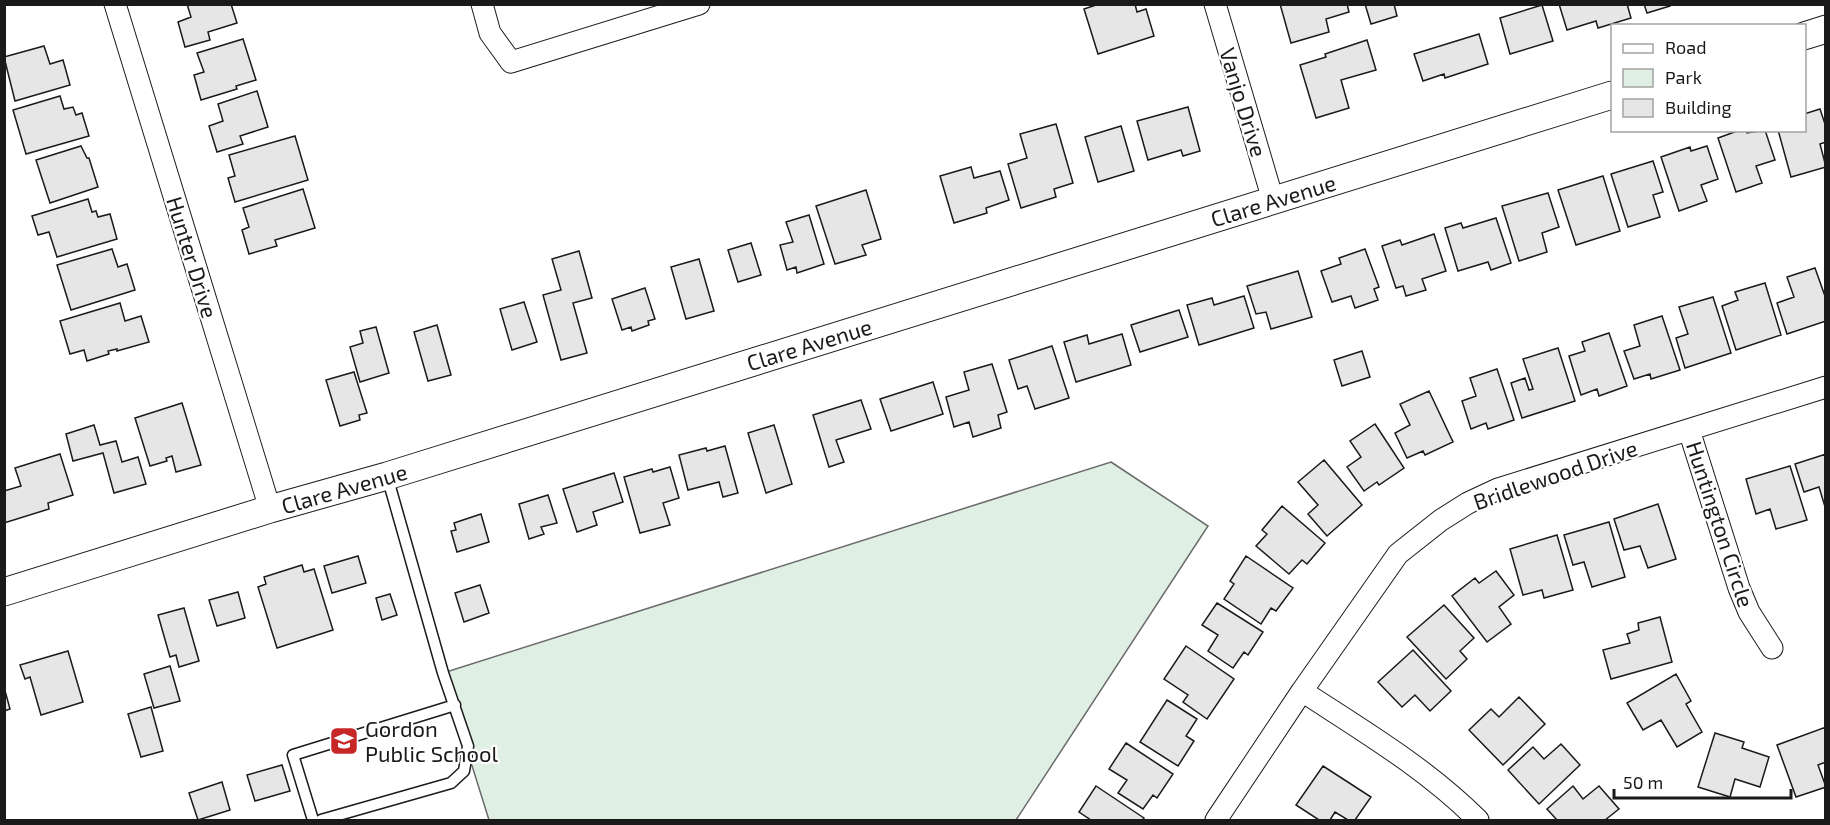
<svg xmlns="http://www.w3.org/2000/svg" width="1830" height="825" font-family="'Exo 2',sans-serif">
  <rect width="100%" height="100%" fill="#fff"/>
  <!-- green -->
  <path fill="#e0efe3" stroke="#6a6a6a" stroke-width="1.5" d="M 1111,462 L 1208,526 L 1016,820 L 489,820 L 443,673 Z"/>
  <!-- building -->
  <path fill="#e6e6e6" stroke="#1a1a1a" stroke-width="1.5" d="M 187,4 L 231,4 L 237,23 L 208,32 L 210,40 L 185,47 L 178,22 L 191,17 Z
    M 1099,4 L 1135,4 L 1137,12 L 1146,9 L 1154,36 L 1098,54 L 1084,9 Z
    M 1280,4 L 1347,4 L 1349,12 L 1326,19 L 1329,32 L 1291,43 Z
    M 1365,4 L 1394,4 L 1397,16 L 1371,24 Z
    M 1559,4 L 1627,4 L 1631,18 L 1598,28 L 1596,21 L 1567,30 Z
    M 1644,4 L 1669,4 L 1670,6 L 1647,13 Z
    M 1542,5 L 1553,41 L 1510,54 L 1500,18 Z
    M 1479,34 L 1488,64 L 1445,78 L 1444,74 L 1423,81 L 1414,54 Z
    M 243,39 L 256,80 L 236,86 L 237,89 L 201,100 L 194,75 L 204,72 L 197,53 Z
    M 1367,40 L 1376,70 L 1341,80 L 1349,108 L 1316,118 L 1300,65 L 1326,57 L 1325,54 Z
    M 44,46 L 50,64 L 63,60 L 70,85 L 15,101 L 4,57 Z
    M 257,91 L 268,127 L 240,136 L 243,144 L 217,152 L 209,126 L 223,121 L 218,104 Z
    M 60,96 L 64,109 L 73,107 L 76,115 L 82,113 L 89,136 L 26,154 L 13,110 Z
    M 1188,107 L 1200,151 L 1183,156 L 1181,150 L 1148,160 L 1137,121 Z
    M 1820,109 L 1826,127 L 1826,142 L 1820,144 L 1826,167 L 1791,177 L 1778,130 L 1804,130 L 1804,114 Z
    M 1056,124 L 1073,183 L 1054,189 L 1056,197 L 1021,208 L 1008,164 L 1027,158 L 1020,134 Z
    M 1121,126 L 1134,171 L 1098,182 L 1085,137 Z
    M 1740,130 L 1746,130 L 1747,133 L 1765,130 L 1775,160 L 1756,166 L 1762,183 L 1736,192 L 1718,138 Z
    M 295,136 L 308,180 L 235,202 L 228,178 L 235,176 L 229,155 Z
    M 81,146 L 87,158 L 89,158 L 98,187 L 50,203 L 36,160 Z
    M 1707,146 L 1718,179 L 1701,185 L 1707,201 L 1679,211 L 1661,157 L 1690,147 L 1691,151 Z
    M 1653,161 L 1663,192 L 1653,195 L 1660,217 L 1628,227 L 1611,174 Z
    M 971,167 L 974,178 L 1000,171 L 1009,200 L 986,208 L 987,213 L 954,223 L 940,176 Z
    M 1603,176 L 1620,231 L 1576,245 L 1558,190 Z
    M 303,189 L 315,228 L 275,240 L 277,246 L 249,254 L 242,230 L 249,227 L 243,208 Z
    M 866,190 L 881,239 L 862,245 L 866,255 L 835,264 L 816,206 Z
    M 1548,193 L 1559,227 L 1542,233 L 1547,252 L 1519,261 L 1502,206 Z
    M 88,199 L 92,212 L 96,211 L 98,217 L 110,214 L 117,239 L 57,257 L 49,232 L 38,235 L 32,216 Z
    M 809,215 L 824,264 L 797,273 L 796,267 L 787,270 L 780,245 L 793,242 L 786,222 Z
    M 1496,218 L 1511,263 L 1491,270 L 1488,262 L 1458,271 L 1445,228 L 1461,223 L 1463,228 Z
    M 1434,234 L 1446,271 L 1422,279 L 1426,290 L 1406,296 L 1403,286 L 1396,288 L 1382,246 L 1400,240 L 1402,245 Z
    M 751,243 L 761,275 L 738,282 L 728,250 Z
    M 112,249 L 118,267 L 127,264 L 135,290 L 71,310 L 57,265 Z
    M 1365,249 L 1379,287 L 1374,289 L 1378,300 L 1355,308 L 1351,296 L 1332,302 L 1321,271 L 1341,264 L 1339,258 Z
    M 579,251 L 592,298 L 573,303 L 587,353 L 561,360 L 543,295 L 561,290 L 552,259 Z
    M 699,259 L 714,311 L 686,319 L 671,267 Z
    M 1815,268 L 1826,299 L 1826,321 L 1787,334 L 1777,303 L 1794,297 L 1787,277 Z
    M 1298,271 L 1312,317 L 1271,329 L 1266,312 L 1256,314 L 1247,286 Z
    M 1765,283 L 1781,335 L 1736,350 L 1722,306 L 1738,300 L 1735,292 Z
    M 645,288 L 655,319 L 648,321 L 649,325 L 632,331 L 631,327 L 622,330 L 612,299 Z
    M 1244,296 L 1254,328 L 1199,345 L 1187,305 L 1212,298 L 1214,305 Z
    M 1713,297 L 1731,353 L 1685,368 L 1676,338 L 1688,334 L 1679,307 Z
    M 524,302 L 537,342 L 512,350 L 500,309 Z
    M 120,303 L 125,321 L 141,316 L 149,342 L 117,351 L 117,349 L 108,351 L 109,354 L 87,361 L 84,350 L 70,354 L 60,321 Z
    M 1179,310 L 1188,337 L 1140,352 L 1131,325 Z
    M 1662,316 L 1680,370 L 1651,379 L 1650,374 L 1634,379 L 1624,351 L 1640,346 L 1634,325 Z
    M 437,325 L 451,375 L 428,381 L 414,332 Z
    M 376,327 L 389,373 L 360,382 L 350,347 L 363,343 L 360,331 Z
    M 1609,333 L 1627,386 L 1599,396 L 1597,389 L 1581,395 L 1569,356 L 1585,351 L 1582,342 Z
    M 1122,334 L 1131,365 L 1076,382 L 1064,342 L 1087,335 L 1089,344 Z
    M 1052,346 L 1069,398 L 1035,409 L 1027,386 L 1018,389 L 1009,360 Z
    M 1558,348 L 1575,401 L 1522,418 L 1511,383 L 1525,378 L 1529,390 L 1533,389 L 1523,359 Z
    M 1362,351 L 1370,377 L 1342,386 L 1334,360 Z
    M 992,364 L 1007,412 L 998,415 L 1001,428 L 973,437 L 969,422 L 954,427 L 946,397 L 969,390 L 964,372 Z
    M 1497,369 L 1514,420 L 1488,429 L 1486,423 L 1471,429 L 1462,401 L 1476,396 L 1470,378 Z
    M 354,372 L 367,413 L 359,415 L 360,420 L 340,426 L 326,380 Z
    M 933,382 L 943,414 L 891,431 L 880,399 Z
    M 1429,391 L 1453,442 L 1425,455 L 1423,451 L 1407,458 L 1395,433 L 1410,425 L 1400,404 Z
    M 861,400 L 871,429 L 836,440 L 844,462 L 829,467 L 813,415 Z
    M 182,403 L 201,465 L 176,472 L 172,456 L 166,458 L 167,461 L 150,466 L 135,418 Z
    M 1375,424 L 1404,468 L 1379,485 L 1377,482 L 1364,491 L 1347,467 L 1361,457 L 1350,441 Z
    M 94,425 L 100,445 L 116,441 L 122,462 L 138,457 L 146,484 L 114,493 L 103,453 L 73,461 L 66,434 Z
    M 774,425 L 792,484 L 766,493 L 748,433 Z
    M 725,446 L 738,493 L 723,497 L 719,482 L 688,490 L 679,455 L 706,448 L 707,451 Z
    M 60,454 L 73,495 L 48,503 L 49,509 L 4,523 L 4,491 L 21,486 L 15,468 Z
    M 1826,454 L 1826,510 L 1819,487 L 1804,492 L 1795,464 Z
    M 1324,460 L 1362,505 L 1327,536 L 1308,514 L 1318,505 L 1298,482 Z
    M 1790,466 L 1807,520 L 1776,529 L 1770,509 L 1756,514 L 1746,479 Z
    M 670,467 L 679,498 L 663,503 L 670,525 L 640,533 L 624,477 L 652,469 L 653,472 Z
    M 614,473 L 623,502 L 593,512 L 597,525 L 577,532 L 563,489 Z
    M 548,495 L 557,523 L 541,527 L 544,534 L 529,539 L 519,504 Z
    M 1658,504 L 1676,559 L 1648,568 L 1640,546 L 1624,550 L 1614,519 Z
    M 1282,506 L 1325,543 L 1307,564 L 1302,560 L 1289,574 L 1256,546 L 1267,534 L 1262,530 Z
    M 481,514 L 489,542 L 457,552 L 451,531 L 456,530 L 454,523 Z
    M 1609,522 L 1625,577 L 1592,587 L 1584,562 L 1573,565 L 1564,535 Z
    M 1557,535 L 1573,590 L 1544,598 L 1542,590 L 1523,595 L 1510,549 Z
    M 358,556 L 366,583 L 332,593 L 324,566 Z
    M 1246,556 L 1293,588 L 1276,611 L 1271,608 L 1261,624 L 1224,599 L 1234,584 L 1230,581 Z
    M 302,565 L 304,572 L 314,569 L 333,630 L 277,648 L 258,587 L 266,584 L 264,577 Z
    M 1496,571 L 1514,595 L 1499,607 L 1511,624 L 1487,642 L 1452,596 L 1475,578 L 1479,583 Z
    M 480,585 L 489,613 L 464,622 L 455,593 Z
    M 238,592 L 245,618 L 217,626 L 209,600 Z
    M 390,594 L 397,615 L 382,620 L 376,598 Z
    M 1217,603 L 1263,632 L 1248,655 L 1244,652 L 1233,668 L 1208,651 L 1218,635 L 1202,625 Z
    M 1444,605 L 1474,638 L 1460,651 L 1467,659 L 1446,679 L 1407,637 Z
    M 184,608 L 199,661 L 179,667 L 176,655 L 170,657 L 158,615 Z
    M 1660,617 L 1672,662 L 1611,679 L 1603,650 L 1630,643 L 1627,634 L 1639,630 L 1638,623 Z
    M 1186,646 L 1234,679 L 1207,719 L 1183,702 L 1188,695 L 1164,679 Z
    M 1413,650 L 1451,691 L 1430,711 L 1415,695 L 1402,707 L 1378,682 Z
    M 68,651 L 83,702 L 41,715 L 30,677 L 25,679 L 20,665 Z
    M 170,666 L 180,701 L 154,708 L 144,674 Z
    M 1676,674 L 1691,701 L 1686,704 L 1702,732 L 1677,747 L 1661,720 L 1643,730 L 1627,703 Z
    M 4,687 L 10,709 L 4,711 Z
    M 1519,697 L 1545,724 L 1503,765 L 1469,730 L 1491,709 L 1499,717 Z
    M 1167,700 L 1197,719 L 1186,736 L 1194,741 L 1178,766 L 1140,742 Z
    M 151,707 L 163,751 L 141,757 L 128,714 Z
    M 1826,727 L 1826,762 L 1818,765 L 1826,787 L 1796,797 L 1777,745 Z
    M 1715,733 L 1744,742 L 1742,748 L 1769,757 L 1760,787 L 1735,779 L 1730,797 L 1698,787 Z
    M 1126,743 L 1173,774 L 1157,798 L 1153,795 L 1143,809 L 1118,793 L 1127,780 L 1109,769 Z
    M 1561,744 L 1580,765 L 1539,804 L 1508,770 L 1533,747 L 1544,759 Z
    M 282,765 L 290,791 L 255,801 L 247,775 Z
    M 1323,766 L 1371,797 L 1355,820 L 1348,820 L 1335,812 L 1330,820 L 1319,820 L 1296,805 Z
    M 222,782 L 230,810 L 198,820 L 189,793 Z
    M 1096,786 L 1144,818 L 1142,820 L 1091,820 L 1079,812 Z
    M 1573,786 L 1583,799 L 1599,786 L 1619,809 L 1605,820 L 1557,820 L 1547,809 Z"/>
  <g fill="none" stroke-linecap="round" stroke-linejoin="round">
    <!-- service casing -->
    <g stroke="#1a1a1a" stroke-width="13">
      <path id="service" d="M 313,820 L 293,755 L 455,705
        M 321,820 L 451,783 L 464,771 L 468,746 L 443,673 L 387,476"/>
    </g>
    <!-- minor casing -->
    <g stroke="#1a1a1a" stroke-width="23">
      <path id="minor" d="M 115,4 L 270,509
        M 482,4 L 490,33 L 511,62 L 699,4
        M 1215,4 L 1273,200
        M 1689,430 L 1739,588 L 1749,612 L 1772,648
        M 1302,691 C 1363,731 1426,768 1478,820
        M 1216,820 L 1302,691 L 1398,554 L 1441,520 L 1468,503 L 1498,489 L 1826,387"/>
    </g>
    <!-- tertiary casing -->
    <g stroke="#1a1a1a" stroke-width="29">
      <path id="tertiary" d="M 1804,36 L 1826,29
        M 4,592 L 270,509 L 387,476 L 1612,95"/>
    </g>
    <!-- service -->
    <use href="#service" stroke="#fff" stroke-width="10"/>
    <!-- minor -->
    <use href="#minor" stroke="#fff" stroke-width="21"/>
    <!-- tertiary -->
    <use href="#tertiary" stroke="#fff" stroke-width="27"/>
  </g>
  <!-- icons -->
  <defs>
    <g id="school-square" transform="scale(1.5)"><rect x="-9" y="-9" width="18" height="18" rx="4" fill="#c62828" stroke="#fff"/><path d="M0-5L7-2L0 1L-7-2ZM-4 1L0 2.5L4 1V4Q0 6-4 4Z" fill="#fff"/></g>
  </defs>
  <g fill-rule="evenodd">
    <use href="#school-square" x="344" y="741"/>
  </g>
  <g text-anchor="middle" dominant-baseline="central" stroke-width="4.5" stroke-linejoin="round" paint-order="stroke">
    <!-- street labels -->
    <g font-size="22" fill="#1a1a1a" stroke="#fff">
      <text transform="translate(1244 102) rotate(73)">Vanjo Drive</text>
      <text transform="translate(1273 200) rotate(-17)">Clare Avenue</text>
      <text transform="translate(193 257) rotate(73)">Hunter Drive</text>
      <text transform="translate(809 344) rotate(-17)">Clare Avenue</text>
      <text transform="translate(1555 474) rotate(-19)">Bridlewood Drive</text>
      <text transform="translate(344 488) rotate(-16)">Clare Avenue</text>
      <text transform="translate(1721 524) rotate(72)">Huntington Circle</text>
    </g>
    <!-- poi labels -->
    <g font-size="22" fill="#1a1a1a" stroke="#fff" text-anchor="start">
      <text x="365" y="728">Gordon<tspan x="365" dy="25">Public School</tspan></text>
    </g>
  </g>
  <!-- border -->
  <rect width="1830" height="825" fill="none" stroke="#1a1a1a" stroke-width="12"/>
  <!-- legend -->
  <rect x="1611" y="24" width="195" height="108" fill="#ffffff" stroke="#a3a3a3" stroke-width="1.5"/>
  <rect x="1623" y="44" width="30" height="9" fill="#ffffff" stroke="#a3a3a3" stroke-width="1.5"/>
  <text x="1665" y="54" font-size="18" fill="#1a1a1a">Road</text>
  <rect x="1623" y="69" width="30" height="18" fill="#e0efe3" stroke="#a3a3a3" stroke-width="1.5"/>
  <text x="1665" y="84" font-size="18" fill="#1a1a1a">Park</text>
  <rect x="1623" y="99" width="30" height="18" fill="#e6e6e6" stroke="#a3a3a3" stroke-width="1.5"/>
  <text x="1665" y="114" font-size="18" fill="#1a1a1a">Building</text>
  <!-- scale -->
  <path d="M1614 789v9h177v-9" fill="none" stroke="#1a1a1a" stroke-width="3"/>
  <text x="1623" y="789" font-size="18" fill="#1a1a1a" stroke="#ffffff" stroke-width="4.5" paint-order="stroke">50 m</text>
</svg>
